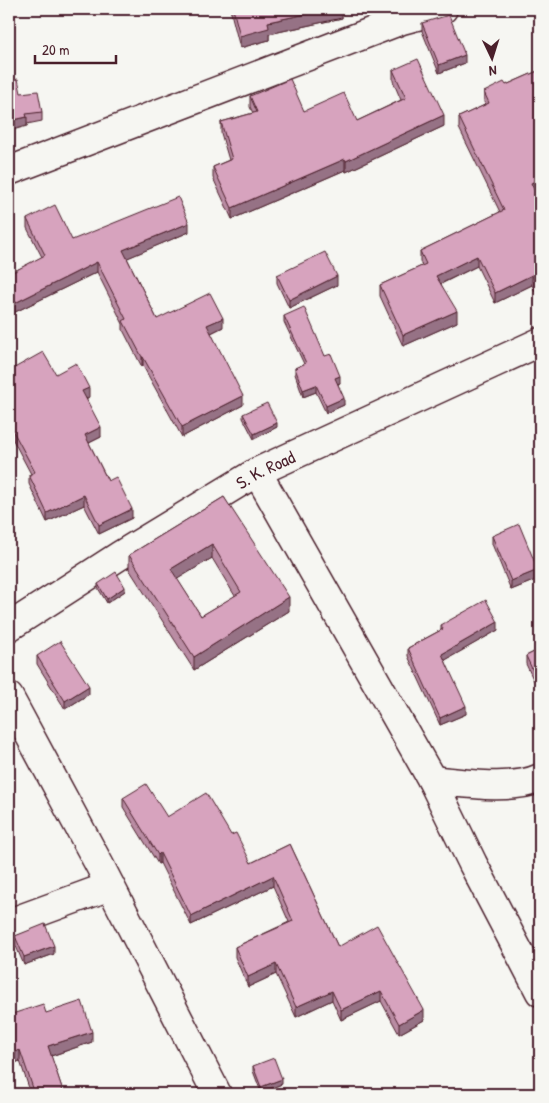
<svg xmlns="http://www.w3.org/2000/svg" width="549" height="1103" font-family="'Patrick Hand',sans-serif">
  <rect width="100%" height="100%" fill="#f6f6f2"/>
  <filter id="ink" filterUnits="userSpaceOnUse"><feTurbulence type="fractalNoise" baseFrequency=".02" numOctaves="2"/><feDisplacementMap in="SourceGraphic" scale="10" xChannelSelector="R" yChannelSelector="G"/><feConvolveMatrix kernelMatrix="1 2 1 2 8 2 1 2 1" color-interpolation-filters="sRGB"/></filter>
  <g filter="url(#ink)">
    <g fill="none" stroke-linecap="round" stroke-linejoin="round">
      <!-- street casing -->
      <g stroke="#4a1f2b" stroke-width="31">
        <g id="street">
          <path d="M 9,171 L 402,20 L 443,9"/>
          <path d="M 257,472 L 432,780 L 473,864 L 540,992"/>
          <path id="s1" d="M 9,627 L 119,556 L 257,472 L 540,342"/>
          <path d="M 9,697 L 100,866 L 217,1094"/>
          <path d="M 432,780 C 462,783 513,791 540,778"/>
          <path d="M 9,923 L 110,886"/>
        </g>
      </g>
      <!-- street -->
      <use href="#street" stroke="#f6f6f2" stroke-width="28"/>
    </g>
    <!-- wall -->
    <path fill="#b98ca3" stroke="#4a1f2b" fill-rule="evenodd" d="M 230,9 L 342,9 L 342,18 L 269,34 L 269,40 L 240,48 Z
      M 422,23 L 465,63 L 439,73 L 422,31 Z
      M 393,70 L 444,126 L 346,172 L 345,170 L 232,219 L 213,178 L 213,167 L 229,160 L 221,133 L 221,122 L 253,113 L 250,107 L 250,96 L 304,111 L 357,121 L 401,100 L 393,81 Z
      M 540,70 L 540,189 L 535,192 L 540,202 L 540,301 L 532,285 L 495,303 L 477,266 L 441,284 L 457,322 L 403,346 L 380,296 L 380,285 L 422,266 L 420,261 L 420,251 L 500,212 L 459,128 L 459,117 L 485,105 L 484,102 L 484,92 L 506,85 Z
      M 21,93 L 42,112 L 42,121 L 27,124 L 27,126 Z
      M 27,219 L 72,240 L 189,232 L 127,258 L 157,319 L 223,327 L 211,333 L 243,405 L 182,437 L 143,366 L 142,367 L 123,330 L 123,324 L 97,272 L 9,315 L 9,274 L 42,257 L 27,228 Z
      M 277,275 L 337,285 L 289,308 L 277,283 Z
      M 284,316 L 325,356 L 340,383 L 338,384 L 344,405 L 326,413 L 316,392 L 303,397 L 295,374 L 295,368 L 304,364 L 284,322 Z
      M 9,371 L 56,374 L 89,397 L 86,399 L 101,437 L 89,443 L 108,481 L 132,518 L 99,534 L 84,505 L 47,522 L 29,484 L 29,475 L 31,474 L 13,440 L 9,442 Z
      M 243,414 L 277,427 L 254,439 L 243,418 Z
      M 224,497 L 289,611 L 194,670 L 129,569 L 129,555 ZM 212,558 L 235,596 L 201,616 L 177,579 Z
      M 492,536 L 538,579 L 511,590 L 492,544 Z
      M 98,584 L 125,591 L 107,603 L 98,588 Z
      M 441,625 L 498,630 L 445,660 L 466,714 L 440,725 L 408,656 L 408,648 L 441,630 Z
      M 540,649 L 540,694 L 526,664 L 526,656 Z
      M 37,656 L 89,694 L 65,709 L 37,664 Z
      M 123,798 L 167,817 L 231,835 L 251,863 L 290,844 L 338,947 L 424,1020 L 399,1034 L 381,1001 L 341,1020 L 332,1000 L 296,1017 L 276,974 L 248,987 L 235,957 L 235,947 L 289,922 L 273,886 L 191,925 L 160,863 L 158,864 L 123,807 Z
      M 15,936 L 54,954 L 24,965 L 15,944 Z
      M 46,1013 L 92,1042 L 51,1056 L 64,1094 L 31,1094 L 20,1061 L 9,1065 Z
      M 253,1066 L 282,1084 L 261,1092 L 253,1071 Z"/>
    <!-- shaded-wall -->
    <path fill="#967285" stroke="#4a1f2b" d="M 330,9 L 342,9 L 342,18 L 269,34 L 269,40 L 240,48 L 240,36 L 268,22 Z
      M 465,55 L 465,63 L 439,73 L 439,65 Z
      M 444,115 L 444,126 L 346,172 L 346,161 Z
      M 27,117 L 27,126 L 9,131 L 9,121 Z
      M 345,159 L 345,170 L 232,219 L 232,208 Z
      M 540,179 L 540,189 L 531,194 L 531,183 Z
      M 189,223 L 189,232 L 123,260 L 123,250 Z
      M 477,256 L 477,266 L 436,286 L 436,276 Z
      M 97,262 L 97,272 L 9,315 L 9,306 Z
      M 532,275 L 532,285 L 495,303 L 495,293 Z
      M 337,276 L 337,285 L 289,308 L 289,300 Z
      M 457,311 L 457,322 L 403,346 L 403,335 Z
      M 223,318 L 223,327 L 207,335 L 207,325 Z
      M 142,357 L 143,357 L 143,366 L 142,367 Z
      M 340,376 L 340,383 L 335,385 L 335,378 Z
      M 316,385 L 316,392 L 303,397 L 303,390 Z
      M 89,388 L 89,397 L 82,401 L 82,391 Z
      M 243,396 L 243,405 L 182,437 L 182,427 Z
      M 344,398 L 344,405 L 326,413 L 326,406 Z
      M 277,423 L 277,427 L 254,439 L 254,434 Z
      M 101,427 L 101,437 L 85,445 L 85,435 Z
      M 13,431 L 13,440 L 9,442 L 9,433 Z
      M 84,495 L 84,505 L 47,522 L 47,513 Z
      M 132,509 L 132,518 L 99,534 L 99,525 Z
      M 212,544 L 212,558 L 171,583 L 171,569 Z
      M 538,570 L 538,579 L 511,590 L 511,581 Z
      M 125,587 L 125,591 L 107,603 L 107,599 Z
      M 289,597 L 289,611 L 194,670 L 194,657 Z
      M 498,622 L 498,630 L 442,662 L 442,654 Z
      M 89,686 L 89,694 L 65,709 L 65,701 Z
      M 466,706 L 466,714 L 440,725 L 440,718 Z
      M 12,763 L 12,771 L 9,772 L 9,764 Z
      M 160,853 L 160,863 L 158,864 L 158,855 Z
      M 273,876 L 273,886 L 191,925 L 191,916 Z
      M 54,946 L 54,954 L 24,965 L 24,957 Z
      M 276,964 L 276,974 L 248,987 L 248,977 Z
      M 332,991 L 332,1000 L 296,1017 L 296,1007 Z
      M 381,991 L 381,1001 L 341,1020 L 341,1010 Z
      M 424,1010 L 424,1020 L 399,1034 L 399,1024 Z
      M 92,1032 L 92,1042 L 48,1057 L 48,1046 Z
      M 20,1050 L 20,1061 L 9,1065 L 9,1054 Z
      M 282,1079 L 282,1084 L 261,1092 L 261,1087 Z"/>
    <!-- building -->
    <path fill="#d7a3be" stroke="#4a1f2b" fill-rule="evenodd" d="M 233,9 L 330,9 L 268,22 L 269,28 L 240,36 Z
      M 449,15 L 465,55 L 439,65 L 422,23 Z
      M 418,59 L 444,115 L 346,161 L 345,159 L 232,208 L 213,167 L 232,159 L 221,122 L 257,112 L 250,96 L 290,79 L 304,111 L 344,93 L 357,121 L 406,98 L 393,70 Z
      M 540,70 L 540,179 L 531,183 L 540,202 L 540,290 L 532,275 L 495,293 L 477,256 L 436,276 L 457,311 L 403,335 L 380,285 L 426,264 L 420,251 L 504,210 L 459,117 L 489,103 L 484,92 L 504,82 L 506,85 Z
      M 18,79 L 21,93 L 38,91 L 42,112 L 26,114 L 27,117 L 9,121 L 9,81 Z
      M 178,197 L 189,223 L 123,250 L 157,319 L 210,293 L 223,318 L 207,325 L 243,396 L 182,427 L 143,357 L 142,357 L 123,321 L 126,319 L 97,262 L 9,306 L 9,274 L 45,255 L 27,219 L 55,205 L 72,240 Z
      M 325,252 L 337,276 L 289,300 L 277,275 Z
      M 304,307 L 325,356 L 331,354 L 340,376 L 335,378 L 344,398 L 326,406 L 316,385 L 303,390 L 295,368 L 306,363 L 284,316 Z
      M 43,352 L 56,374 L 76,363 L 89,388 L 82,391 L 101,427 L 85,435 L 108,481 L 116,477 L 132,509 L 99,525 L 84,495 L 47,513 L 29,475 L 35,472 L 13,431 L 9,433 L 9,371 Z
      M 267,403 L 277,423 L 254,434 L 243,414 Z
      M 224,497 L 289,597 L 194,657 L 129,555 ZM 212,544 L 241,592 L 201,616 L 171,569 Z
      M 519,524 L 538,570 L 511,581 L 492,536 Z
      M 116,572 L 125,587 L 107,599 L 98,584 Z
      M 486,600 L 498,622 L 442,654 L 466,706 L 440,718 L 408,648 L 443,629 L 441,625 Z
      M 60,641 L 89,686 L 65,701 L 37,656 Z
      M 540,649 L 540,686 L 526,656 Z
      M 9,755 L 12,763 L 9,764 Z
      M 146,784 L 167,817 L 206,793 L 231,835 L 236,833 L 251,863 L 290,844 L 338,947 L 377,925 L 424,1010 L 399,1024 L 381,991 L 341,1010 L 332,991 L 296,1007 L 276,964 L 248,977 L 235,947 L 293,921 L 273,876 L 191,916 L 160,853 L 158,855 L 123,798 Z
      M 45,924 L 54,946 L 24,957 L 15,936 Z
      M 82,1001 L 92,1032 L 48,1046 L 64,1094 L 35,1094 L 20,1050 L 9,1054 L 9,1015 L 43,1004 L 46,1013 Z
      M 274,1058 L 282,1079 L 261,1087 L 253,1066 Z"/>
  </g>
  <g text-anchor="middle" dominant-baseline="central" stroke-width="5" stroke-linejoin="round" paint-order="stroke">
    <!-- street labels -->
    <g font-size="18" fill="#4a1f2b" stroke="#f6f6f2">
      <text stroke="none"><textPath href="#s1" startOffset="301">S. K. Road</textPath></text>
    </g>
  </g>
  <!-- margin -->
  <rect width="549" height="1103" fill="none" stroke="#f6f6f2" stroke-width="30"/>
  <rect x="15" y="15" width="519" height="1073" fill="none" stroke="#4a1f2b" stroke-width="2" filter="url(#ink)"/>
  <!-- north arrow -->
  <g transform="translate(492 58) rotate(176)" stroke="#f6f6f2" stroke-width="4" paint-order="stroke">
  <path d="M0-4L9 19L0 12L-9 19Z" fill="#4a1f2b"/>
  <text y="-8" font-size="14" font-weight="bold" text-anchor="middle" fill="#4a1f2b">N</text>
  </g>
  <!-- scale -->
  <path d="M35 55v8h81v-8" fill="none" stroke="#4a1f2b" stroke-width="2.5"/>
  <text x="42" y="55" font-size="15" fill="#4a1f2b" stroke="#f6f6f2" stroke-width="4" paint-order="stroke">20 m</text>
</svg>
